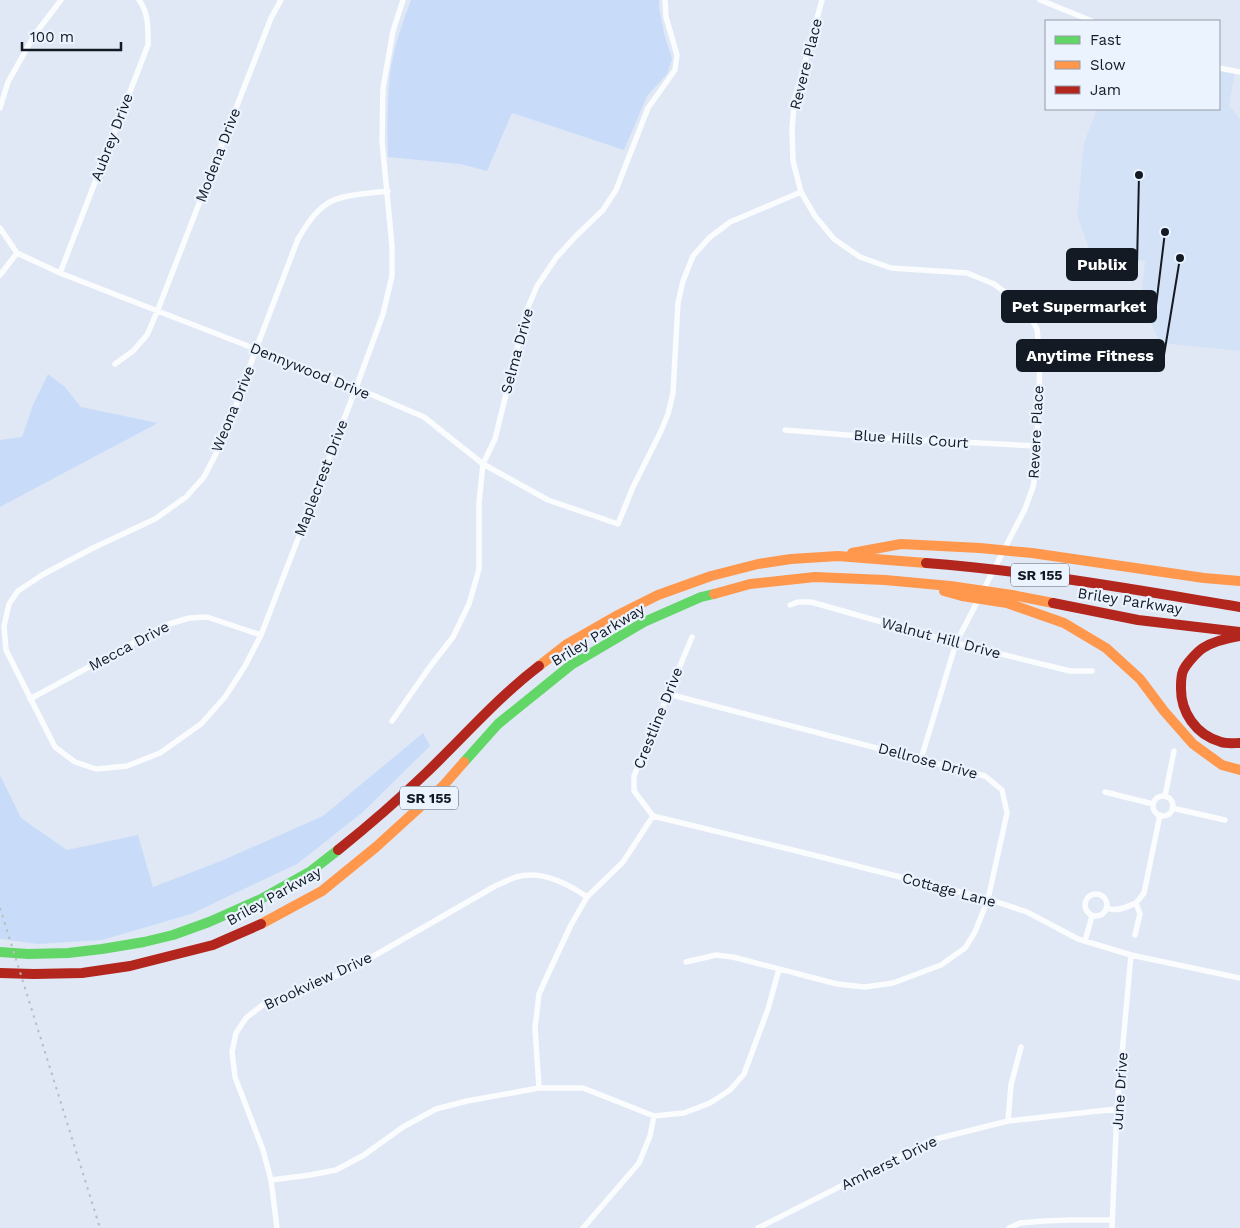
<svg xmlns="http://www.w3.org/2000/svg" width="1240" height="1228" font-family="'Work Sans',sans-serif">
  <rect width="100%" height="100%" fill="#e0e8f5"/>
  <!-- built -->
  <path fill="#d4e2f7" d="M 1219,68 L 1235,71 L 1229,106 L 1240,119 L 1240,351 L 1160,343 L 1141,300 L 1145,261 L 1091,254 L 1077,215 L 1084,143 L 1097,109 L 1219,109 Z"/>
  <!-- green -->
  <path fill="#c8dcf9" d="M 411,0 L 659,0 L 659,8 L 665,37 L 672,59 L 667,74 L 647,96 L 624,150 L 512,113 L 487,171 L 460,164 L 388,157 C 387,130 387,103 390,75 C 393,49 402,24 411,0 Z
    M 48,374 L 65,387 L 81,407 L 158,423 L 0,507 L 0,440 L 22,437 L 33,405 Z
    M 423,733 L 430,746 L 363,812 L 297,864 L 191,914 L 102,940 L 38,944 L 0,939 L 0,775 L 21,818 L 67,850 L 138,835 L 153,887 L 221,861 L 323,816 Z"/>
  <g fill="none" stroke-linecap="round" stroke-linejoin="round">
    <!-- street -->
    <path stroke="#fafcfe" stroke-width="5.5" d="M 822,0 L 794,102 L 792,131 L 793,161 L 801,192 L 815,216 L 834,239 L 860,257 L 891,268 L 967,273 L 994,284 L 1019,303 L 1028,313 L 1037,329 L 1040,362 L 1036,469 L 1033,487 L 1025,509 L 956,643 L 921,759
      M 1040,0 L 1092,21
      M 1219,68 L 1240,72
      M 0,108 L 8,82 L 35,34 L 61,0
      M 388,191 C 373,193 354,194 340,198 C 320,203 308,222 298,239 L 256,349 L 226,434 L 204,477 L 186,497 L 155,519 L 93,548 L 42,575 L 18,591 L 9,604 L 4,626 L 6,650 L 55,747 L 75,762 L 96,769 L 127,766 L 160,753 L 201,724 L 225,697 L 245,666 L 261,635 L 356,388 L 383,314 L 392,276 L 392,246 L 382,141 L 383,88 L 393,31 L 403,0
      M 0,228 L 17,253 L 60,273 L 356,388 L 424,417 L 483,464 L 548,500 L 618,524 L 633,487 L 661,431 L 668,414 L 673,393 L 678,303 L 683,281 L 693,256 L 709,238 L 730,222 L 801,192
      M 60,273 L 148,45 C 148,30 149,13 139,0
      M 0,275 L 17,253
      M 115,364 L 133,351 L 147,335 L 157,312 L 271,18 L 281,0
      M 785,430 L 884,438 L 1037,446
      M 790,605 L 798,602 L 811,602 L 956,643 L 1070,671 L 1092,671
      M 668,694 L 985,776 L 1002,790 L 1007,813 L 988,899 L 975,932 L 965,948 L 941,965 L 893,983 L 865,987 L 837,984 L 733,957 L 716,955 L 686,962
      M 30,699 L 166,625 L 189,618 L 207,617 L 261,635
      M 392,721 L 429,668 L 453,637 L 469,604 L 479,569 L 479,503 L 483,464 L 495,439 L 526,312 L 537,286 L 556,258 L 575,237 L 603,210 L 616,190 L 648,108 L 675,70 L 677,55 L 666,17 L 665,0
      M 1105,792 L 1153,804
      M 1165,796 L 1174,751
      M1153 806a10 10 0 1 1 20 0a10 10 0 1 1-20 0Z
      M 1172,808 L 1225,820
      M 653,816 L 801,852 L 988,899 L 1027,912 L 1078,939 L 1131,955 L 1240,978
      M1085 905a11 11 0 1 1 22 0a11 11 0 1 1-22 0Z
      M 1107,908 C 1117,912 1126,907 1136,903
      M 1135,935 L 1140,914 L 1136,903 L 1144,893 L 1160,815
      M 1085,941 L 1092,916
      M 539,1088 L 535,1028 L 539,994 L 549,972 L 571,925 L 587,897 L 623,862 L 653,816 L 634,791 L 634,776 L 692,637
      M 1008,1121 L 1011,1085 L 1021,1047
      M 271,1180 L 310,1175 L 336,1170 L 364,1155 L 403,1127 L 436,1109 L 467,1101 L 539,1088 L 583,1088 L 654,1116 L 684,1113 L 710,1103 L 730,1090 L 744,1074 L 768,1009 L 779,969
      M 277,1228 L 271,1180 L 263,1150 L 235,1077 L 232,1052 L 236,1033 L 246,1018 L 264,1004 L 346,972 L 497,885 C 503,883 510,879 516,877 C 541,870 567,883 587,897
      M 583,1228 L 639,1163 L 650,1136 L 654,1116
      M 758,1228 L 932,1140 L 1008,1121 L 1117,1109
      M 1009,1228 L 1020,1223 L 1045,1221 L 1069,1220 L 1112,1220
      M 1112,1228 L 1117,1109 L 1131,955"/>
    <!-- fast -->
    <path stroke="#63d668" stroke-width="10" d="M 464,762 L 498,724 L 571,665 L 644,622 L 701,597 L 714,594
      M 0,952 L 28,954 L 68,953 L 102,949 L 144,942 L 173,935 L 209,922 L 261,899 L 311,871 L 338,850"/>
    <!-- slow -->
    <path stroke="#ff974d" stroke-width="10" d="M 852,553 L 901,544 L 980,548 L 1032,553 L 1204,578 L 1240,581
      M 944,591 L 962,596 L 1007,603 L 1064,623 L 1106,648 L 1140,679 L 1164,711 L 1193,744 L 1222,765 L 1240,770
      M 714,594 L 750,584 L 815,577 L 885,580 L 950,586 L 1012,595 L 1053,603
      M 539,666 L 567,644 L 616,616 L 658,595 L 711,576 L 758,564 L 791,559 L 838,556 L 926,563
      M 261,924 L 322,891 L 376,847 L 443,786 L 464,762"/>
    <!-- jam -->
    <path stroke="#b3261e" stroke-width="10" d="M 926,563 C 1031,571 1136,590 1240,607
      M 1053,603 L 1138,620 L 1240,632
      M 1240,636 C 1228,638 1214,641 1203,648 C 1197,652 1186,664 1183,671 C 1181,676 1181,682 1181,686 C 1180,712 1196,735 1221,742 C 1227,744 1234,743 1240,743
      M 338,850 C 368,826 397,801 425,774 C 463,738 497,698 539,666
      M 0,973 L 34,974 L 82,973 L 130,966 L 213,945 L 261,924"/>
    <!-- rail -->
    <path stroke="#bbbdbf" stroke-width="2" stroke-dasharray="2.5 5" stroke-linecap="butt" d="M 0,908 L 100,1228"/>
  </g>
  <g text-anchor="middle" dominant-baseline="central" stroke-width="4.5" stroke-linejoin="round" paint-order="stroke">
    <!-- shield labels -->
    <g fill="#ebf3ff" stroke="#545b66" stroke-width="1">
      <rect x="1011" y="563.5" width="58" height="23" rx="4"/>
      <rect x="400" y="786.5" width="58" height="23" rx="4"/>
    </g>
    <g font-size="14" font-weight="bold" fill="#131a24">
      <text x="1040" y="575">SR 155</text>
      <text x="429" y="798">SR 155</text>
    </g>
    <!-- street labels -->
    <g font-size="15" fill="#131a24" stroke="#ebf3ff">
      <text transform="translate(806 64) rotate(-76)">Revere Place</text>
      <text transform="translate(112 137) rotate(-69)">Aubrey Drive</text>
      <text transform="translate(218 155) rotate(-69)">Modena Drive</text>
      <text transform="translate(517 351) rotate(-75)">Selma Drive</text>
      <text transform="translate(310 371) rotate(22)">Dennywood Drive</text>
      <text transform="translate(233 409) rotate(-68)">Weona Drive</text>
      <text transform="translate(1036 432) rotate(-87)">Revere Place</text>
      <text transform="translate(911 439) rotate(4)">Blue Hills Court</text>
      <text transform="translate(321 478) rotate(-69)">Maplecrest Drive</text>
      <text transform="translate(1130 601) rotate(9)">Briley Parkway</text>
      <text transform="translate(598 635) rotate(-31)">Briley Parkway</text>
      <text transform="translate(941 638) rotate(15)">Walnut Hill Drive</text>
      <text transform="translate(129 646) rotate(-28)">Mecca Drive</text>
      <text transform="translate(658 718) rotate(-68)">Crestline Drive</text>
      <text transform="translate(928 761) rotate(15)">Dellrose Drive</text>
      <text transform="translate(949 890) rotate(15)">Cottage Lane</text>
      <text transform="translate(274 896) rotate(-29)">Briley Parkway</text>
      <text transform="translate(318 981) rotate(-25)">Brookview Drive</text>
      <text transform="translate(1120 1091) rotate(-86)">June Drive</text>
      <text transform="translate(889 1163) rotate(-26)">Amherst Drive</text>
    </g>
  </g>
  <!-- callouts -->
  <path fill="none" stroke="#131a24" stroke-width="2" d="M1139 175L1137 265M1165 232L1156 306M1180 258L1164 355"/>
  <g fill="#131a24" stroke="#ebf3ff" stroke-width="2">
    <circle cx="1139" cy="175" r="5"/>
    <circle cx="1165" cy="232" r="5"/>
    <circle cx="1180" cy="258" r="5"/>
  </g>
  <g fill="#131a24" stroke="#131a24" stroke-width="2">
    <rect x="1067" y="249" width="70" height="31" rx="5"/>
    <rect x="1002" y="291" width="154" height="31" rx="5"/>
    <rect x="1017" y="340" width="147" height="31" rx="5"/>
  </g>
  <g font-size="16" text-anchor="middle" font-weight="bold" fill="#fff">
    <text x="1102" y="270">Publix</text>
    <text x="1079" y="312">Pet Supermarket</text>
    <text x="1090" y="361">Anytime Fitness</text>
  </g>
  <!-- legend -->
  <rect x="1045" y="20" width="175" height="90" fill="#ebf3ff" stroke="#959ca7"/>
  <rect x="1055" y="36" width="25" height="8" fill="#63d668" stroke="#959ca7"/>
  <text x="1090" y="45" font-size="15" fill="#131a24">Fast</text>
  <rect x="1055" y="61" width="25" height="8" fill="#ff974d" stroke="#959ca7"/>
  <text x="1090" y="70" font-size="15" fill="#131a24">Slow</text>
  <rect x="1055" y="86" width="25" height="8" fill="#b3261e" stroke="#959ca7"/>
  <text x="1090" y="95" font-size="15" fill="#131a24">Jam</text>
  <!-- scale -->
  <path d="M22 42v8h99v-8" fill="none" stroke="#131a24" stroke-width="2.5"/>
  <text x="30" y="42" font-size="15" fill="#131a24" stroke="#ebf3ff" stroke-width="4" paint-order="stroke">100 m</text>
</svg>
